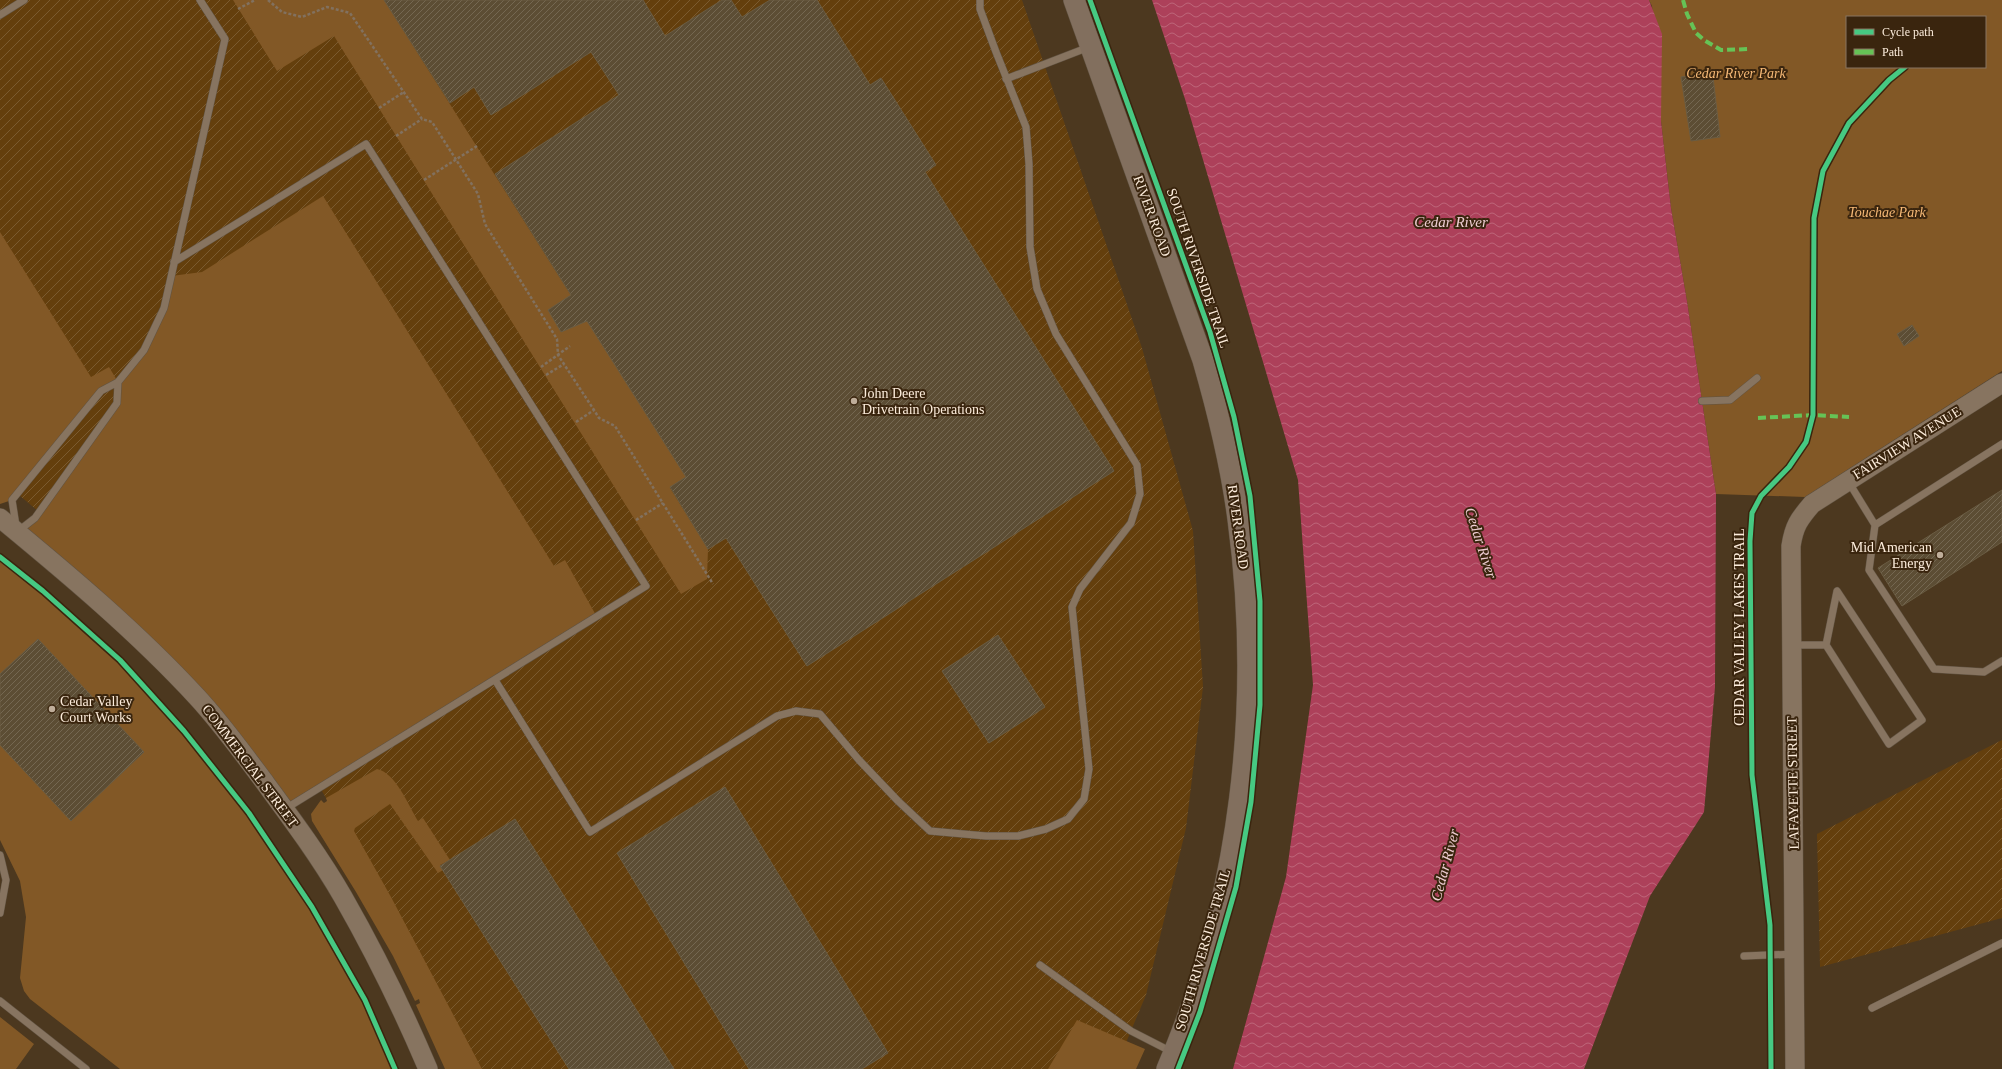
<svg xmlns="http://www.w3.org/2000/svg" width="2002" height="1069" font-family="'Times New Roman',serif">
  <defs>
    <pattern id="industrial-furrows" width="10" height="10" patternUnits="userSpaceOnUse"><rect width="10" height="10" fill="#643f0d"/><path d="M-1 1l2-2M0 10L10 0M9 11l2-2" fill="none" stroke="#7b5b30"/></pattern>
    <pattern id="water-waves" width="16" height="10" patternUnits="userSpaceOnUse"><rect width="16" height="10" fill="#ad405a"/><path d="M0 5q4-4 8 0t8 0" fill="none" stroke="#bd6579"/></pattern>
    <pattern id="building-hatch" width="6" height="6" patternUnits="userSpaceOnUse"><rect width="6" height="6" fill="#5c4d34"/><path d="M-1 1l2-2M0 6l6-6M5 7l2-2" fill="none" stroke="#746751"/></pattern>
  </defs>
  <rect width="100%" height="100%" fill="#4c381f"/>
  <!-- industrial -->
  <path fill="url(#industrial-furrows)" d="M 0,0 L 1022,0 L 1142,348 L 1193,531 L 1203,687 L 1186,828 L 1146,995 L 1115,1069 L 473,1069 L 460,1031 L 307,765 L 160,614 L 0,479 Z
    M 2002,740 L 2002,918 L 1820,967 L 1817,834 Z"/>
  <!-- green -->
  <path fill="#825826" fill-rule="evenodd" d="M 233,0 L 384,0 L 686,477 L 670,488 L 708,549 L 707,579 L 681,594 L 334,36 L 277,71 Z
    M 1649,0 L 2002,0 L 2002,371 L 1805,497 L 1716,494 L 1687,301 L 1671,208 L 1661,121 L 1652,6 ZM 1847,17 L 1985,17 L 1985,67 L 1847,67 Z
    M 323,196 L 554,566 L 565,560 L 597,617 L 285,809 L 242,752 L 17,532 L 35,518 L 117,404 L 118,383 L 101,391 L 12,500 L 0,504 L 0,232 L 91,377 L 109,367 L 118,382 L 144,350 L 163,306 L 171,276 L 202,272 Z
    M 0,559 L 43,591 L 114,657 L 184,731 L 249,813 L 312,907 L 365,1000 L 395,1069 L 120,1069 L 53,1017 L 30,999 L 24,991 L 20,978 L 26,917 L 20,881 L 0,840 Z
    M 377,769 C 395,772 409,806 418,821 L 423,818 L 450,860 L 440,865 L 443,870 L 438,873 L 390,804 L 355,828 L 354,831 L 391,897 L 482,1069 L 445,1069 L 416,1005 L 420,1003 L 419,999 L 415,1001 L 393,956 L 356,892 L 312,821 L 311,814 L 321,800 L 324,803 L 327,801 L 326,798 Z
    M 0,1017 L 34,1044 L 16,1069 L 0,1069 Z
    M 1077,1020 L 1145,1049 L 1136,1069 L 1048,1069 Z"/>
  <!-- water -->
  <path fill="url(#water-waves)" d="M 1152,0 L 1649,0 L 1662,34 L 1661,121 L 1671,208 L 1687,301 L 1716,494 L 1715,687 L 1704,812 L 1650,896 L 1584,1069 L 1233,1069 L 1286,877 L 1313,685 L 1298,480 L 1185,99 Z"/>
  <!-- building -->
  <path fill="url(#building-hatch)" stroke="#6a5c43" d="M 384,0 L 643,0 L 665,36 L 722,0 L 731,0 L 742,17 L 770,0 L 817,0 L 870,85 L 881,78 L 936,165 L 925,172 L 1114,471 L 807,666 L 726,538 L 708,549 L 670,487 L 686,477 L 587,321 L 561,332 L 548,310 L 571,295 L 495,174 L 619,95 L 591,52 L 491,115 L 474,87 L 450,103 Z
    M 1696,75 L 1696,79 L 1713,77 L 1720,137 L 1691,141 L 1681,77 Z
    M 1912,325 L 1919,336 L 1904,346 L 1897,334 Z
    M 2002,490 L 2002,542 L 1902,606 L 1878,568 Z
    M 998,635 L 1045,707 L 989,743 L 942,671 Z
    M 38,639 L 144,752 L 71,821 L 0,745 L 0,674 Z
    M 725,787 L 888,1053 L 862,1069 L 749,1069 L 617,853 Z
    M 515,819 L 674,1069 L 569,1069 L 440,866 Z"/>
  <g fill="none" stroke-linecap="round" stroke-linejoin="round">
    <!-- service casing -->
    <g stroke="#615342" stroke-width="8">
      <path id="service" d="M 0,15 L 24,0
        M 1006,79 L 1089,47
        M 174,262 L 366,144 L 646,586 L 285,809
        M 118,382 L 117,403 L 35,518 L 17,532 L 12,500 L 101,391 L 118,382 L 144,350 L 164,308 L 225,39 L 200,0
        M 1702,401 L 1730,400 L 1757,378
        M 1848,481 L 1875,525 L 2002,444
        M 1875,525 L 1869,570 L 1934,669 L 1984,672 L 2002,661
        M 1792,645 L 1826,645 L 1889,744 L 1922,720 L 1837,591 L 1826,645
        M 495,680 L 590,832 L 777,716 L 796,711 L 820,714 L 859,760 L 898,801 L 930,831 L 986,836 L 1018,836 L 1046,829 L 1068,819 L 1084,799 L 1089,769 L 1072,607 L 1080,589 L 1131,523 L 1140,494 L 1137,465 L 1056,334 L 1037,289 L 1030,247 L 1029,164 L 1026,127 L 996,52 L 980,9 L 980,0
        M 0,855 L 6,880 L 0,913
        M 1744,956 L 1794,954
        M 1040,965 L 1131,1031 L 1172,1052
        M 0,1001 L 86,1069
        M 1872,1008 L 2002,943"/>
    </g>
    <!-- tertiary casing -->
    <g stroke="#615342" stroke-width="20">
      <path id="tertiary" d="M 0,518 C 68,574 137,632 197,697 C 221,723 242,752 263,780 C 291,818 320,857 343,897 C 375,953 403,1010 428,1069
        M 1795,1069 L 1791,546 C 1794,526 1799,519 1812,504 L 2002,383"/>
    </g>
    <!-- secondary casing -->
    <g stroke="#615342" stroke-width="22">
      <path id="secondary" d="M 1074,0 L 1203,360 C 1218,412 1231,465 1238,519 C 1263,704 1241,897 1167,1069"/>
    </g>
    <!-- path -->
    <path stroke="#82715f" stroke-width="2.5" stroke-dasharray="3 2" stroke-linecap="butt" d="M 268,0 L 282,12 L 302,17 L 327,7 L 350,13 L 422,119 L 432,122 L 478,194 L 485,224 L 557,339 L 558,355 L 594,410 L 599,418 L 615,426 L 713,584
      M 238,9 L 255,0
      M 379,108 L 404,92
      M 396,136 L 422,119
      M 424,180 L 477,146
      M 541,367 L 570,346
      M 546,375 L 564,364
      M 576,422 L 594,410
      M 636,520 L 663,503"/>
    <!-- service -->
    <use href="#service" stroke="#877460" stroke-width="7"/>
    <!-- tertiary -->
    <use href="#tertiary" stroke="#877460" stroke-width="19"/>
    <!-- secondary -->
    <use href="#secondary" stroke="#826f5e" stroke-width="21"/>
    <!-- quiet -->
    <path stroke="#66c356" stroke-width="4" stroke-dasharray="8 4" stroke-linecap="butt" d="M 1683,0 L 1687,14 L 1696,33 L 1704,40 L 1721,50 L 1750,49
      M 1758,418 L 1813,415 L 1849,417"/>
    <!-- cycleway casing -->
    <g stroke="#3a250e" stroke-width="8">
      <path id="cycleway" d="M 1090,0 L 1210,332 L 1234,417 L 1250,496 L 1260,601 L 1260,705 L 1251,802 L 1236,887 L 1200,1012 L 1178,1069
        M 0,557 L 43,591 L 120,660 L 184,731 L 249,813 L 312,907 L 365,1000 L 395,1069
        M 1771,1069 L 1770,925 L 1752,775 L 1750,541 L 1752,513 L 1761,496 L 1789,467 L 1806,442 L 1813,415 L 1814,218 L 1823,171 L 1849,123 L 1889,80 L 1905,67"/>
    </g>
    <!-- cycleway -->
    <use href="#cycleway" stroke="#46c982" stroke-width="5"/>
  </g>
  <!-- markers -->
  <g fill="#bfae9a" stroke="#3a250e" stroke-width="1.5">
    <circle cx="854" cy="401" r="4"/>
    <circle cx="1940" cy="555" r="4"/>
    <circle cx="52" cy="709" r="4"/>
  </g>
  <g text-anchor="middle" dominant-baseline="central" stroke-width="4" stroke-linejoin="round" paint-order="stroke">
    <!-- park labels -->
    <g font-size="14" font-style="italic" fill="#f6b976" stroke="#3a250e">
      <text x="1736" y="73">Cedar River Park</text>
      <text x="1887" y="212">Touchae Park</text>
    </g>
    <!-- street labels -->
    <g font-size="14" fill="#fdeddc" stroke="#3a250e">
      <text transform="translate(1152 216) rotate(70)">RIVER ROAD</text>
      <text transform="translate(1198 268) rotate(71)">SOUTH RIVERSIDE TRAIL</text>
      <text transform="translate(1907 443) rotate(-32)">FAIRVIEW AVENUE</text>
      <text transform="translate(1238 527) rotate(82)">RIVER ROAD</text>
      <text transform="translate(1739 627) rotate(-90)">CEDAR VALLEY LAKES TRAIL</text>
      <text transform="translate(250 766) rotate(53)">COMMERCIAL STREET</text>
      <text transform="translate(1793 783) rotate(-91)">LAFAYETTE STREET</text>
      <text transform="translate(1203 950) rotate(-74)">SOUTH RIVERSIDE TRAIL</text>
    </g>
    <!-- poi labels -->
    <g font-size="14" fill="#fdeddc" stroke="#3a250e" text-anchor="start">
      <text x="862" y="393">John Deere<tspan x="862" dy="16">Drivetrain Operations</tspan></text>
      <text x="1932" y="547" text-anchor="end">Mid American<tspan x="1932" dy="16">Energy</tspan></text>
      <text x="60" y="701">Cedar Valley<tspan x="60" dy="16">Court Works</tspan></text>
    </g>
    <!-- water labels -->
    <g font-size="15" font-style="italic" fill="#eecdd2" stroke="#3a250e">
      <text x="1451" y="222">Cedar River</text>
      <text transform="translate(1481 543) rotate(72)">Cedar River</text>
      <text transform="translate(1445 865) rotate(-75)">Cedar River</text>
    </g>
  </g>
  <!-- legend -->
  <rect x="1846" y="16" width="140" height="52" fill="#3a250e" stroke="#887560"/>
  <rect x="1854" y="29" width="20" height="6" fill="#46c982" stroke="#887560"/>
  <text x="1882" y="36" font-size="12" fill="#fdeddc">Cycle path</text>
  <rect x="1854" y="49" width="20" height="6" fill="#66c356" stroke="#887560"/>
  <text x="1882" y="56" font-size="12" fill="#fdeddc">Path</text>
</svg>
